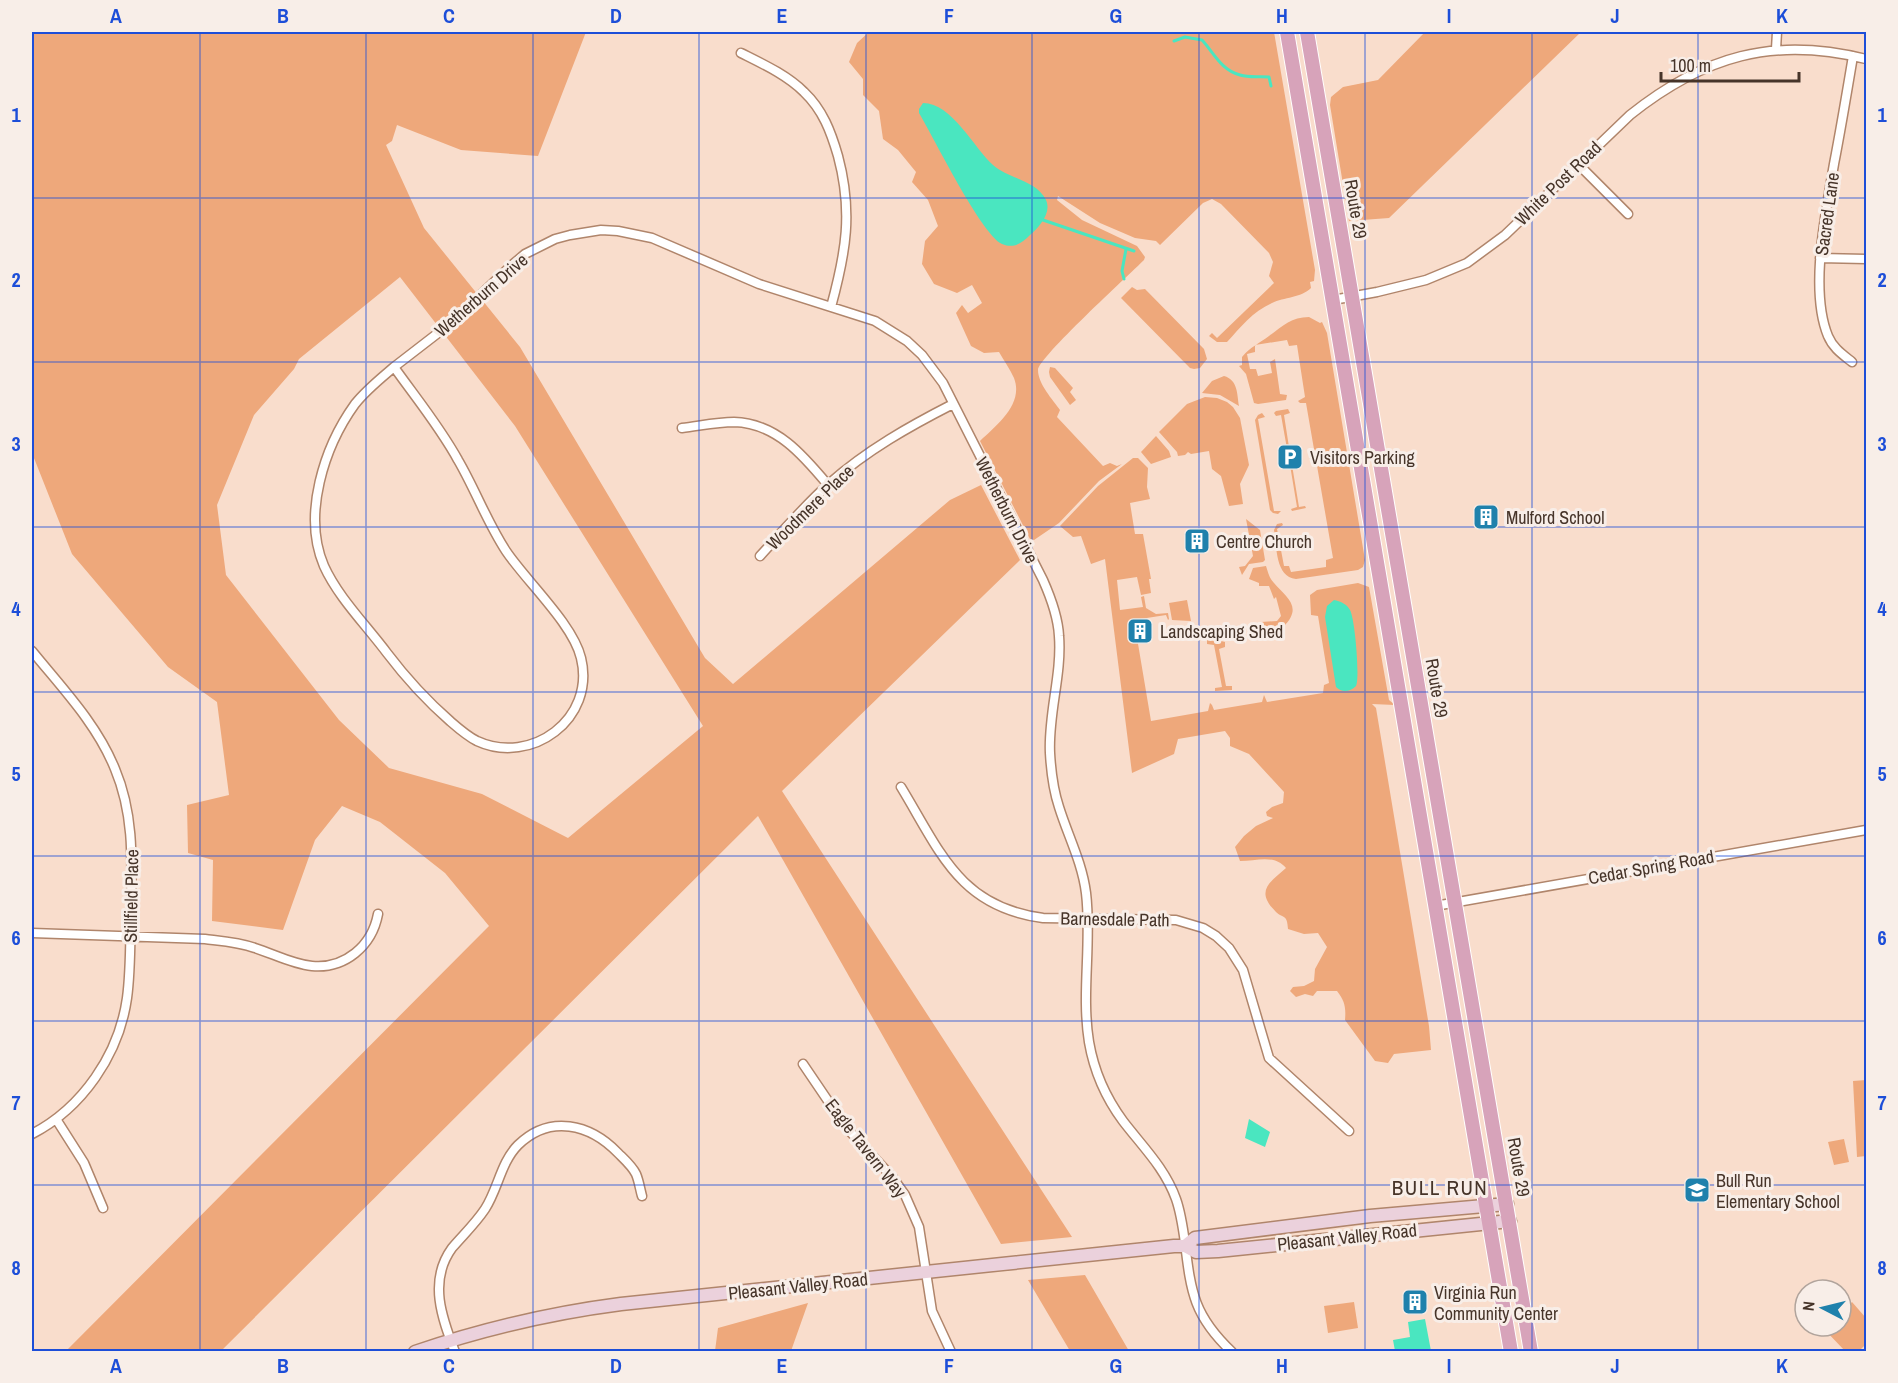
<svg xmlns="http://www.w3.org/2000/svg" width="1898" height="1383" font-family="'Archivo Narrow',sans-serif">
  <rect width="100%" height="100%" fill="#f9ddcc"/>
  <!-- green -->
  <path fill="#eea87b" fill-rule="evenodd" d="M 32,32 L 586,32 L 538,156 L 461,150 L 397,125 L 392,141 L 386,145 L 424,228 L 520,347 L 705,658 L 733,684 L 950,500 L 981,485 L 1020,560 L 782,791 L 1072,1237 L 1001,1244 L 758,816 L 221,1351 L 66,1351 L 489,926 L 445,873 L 380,822 L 342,806 L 315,840 L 283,930 L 212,921 L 213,860 L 188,853 L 187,805 L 229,795 L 217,702 L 168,667 L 72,554 L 32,453 ZM 400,277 L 515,426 L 703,726 L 568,838 L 482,794 L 389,768 L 339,720 L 226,575 L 217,505 L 254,415 L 294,369 L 299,359 Z
    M 869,32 L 1274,32 L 1315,270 L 1314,281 L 1310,282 L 1311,288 C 1301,298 1284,297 1272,303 C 1252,312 1241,327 1227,342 L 1217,342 L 1209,336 L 1212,333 L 1217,338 L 1274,283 L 1269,276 L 1273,262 L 1269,253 L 1221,204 L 1212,199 L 1203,203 L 1160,245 L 1156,241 L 1135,238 L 1100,223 L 1058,196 L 1057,200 L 1082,220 L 1137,246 L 1145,257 L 1144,260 C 1129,275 1038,358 1038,370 C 1038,384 1053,400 1060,410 L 1057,417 L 1103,466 L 1110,463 L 1117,466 L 1122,464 L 1099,481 L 1059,523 L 1034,540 L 1030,539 L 980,441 C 997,425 1024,404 1014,378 C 1010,369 1004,361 999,352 L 984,353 L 971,346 L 956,313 L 962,305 L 968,313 L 982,303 L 972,285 L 957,293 L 934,284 L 922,264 L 925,241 L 938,226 L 928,200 L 912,182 L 916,172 L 898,150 L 883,139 L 879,111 L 863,95 L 863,79 L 849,62 L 857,43 Z
    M 1425,32 L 1581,32 L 1389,218 L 1349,221 L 1330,105 L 1331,97 L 1343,87 L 1378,80 Z
    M 1132,287 L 1137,290 L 1145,289 L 1204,349 L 1207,359 L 1200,368 L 1194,369 L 1190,368 L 1121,298 Z
    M 1309,317 L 1320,323 L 1322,322 L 1327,333 L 1365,560 L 1363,567 L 1358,570 L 1296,579 C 1275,577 1277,546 1274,530 L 1277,524 L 1282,523 L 1283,525 L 1277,529 L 1284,566 L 1289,566 L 1291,572 L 1326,567 L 1326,560 L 1333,558 L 1316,460 L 1309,459 L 1309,457 L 1315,455 L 1306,403 L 1300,403 L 1298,401 L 1305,397 L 1297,345 L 1289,346 L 1287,340 L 1255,345 L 1255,352 L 1247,354 L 1250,369 L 1256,369 L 1258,376 L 1272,373 L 1270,362 L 1275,359 L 1280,394 L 1287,395 L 1286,400 L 1258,404 L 1254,403 L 1246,374 L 1239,366 L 1242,365 L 1242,357 C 1250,347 1260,343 1269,336 C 1283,326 1291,317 1309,317 Z
    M 1050,367 L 1055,368 L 1073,388 L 1070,392 L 1076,400 L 1070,405 L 1050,377 L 1049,372 Z
    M 1224,376 C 1238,380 1237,394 1239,406 L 1220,395 L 1202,393 L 1212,381 Z
    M 1205,397 L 1217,398 L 1227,402 L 1233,407 L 1240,418 L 1249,465 L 1240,484 L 1243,504 L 1229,506 L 1221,476 L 1212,469 L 1209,451 L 1191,454 L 1188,452 L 1185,455 L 1178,456 L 1177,452 L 1159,432 L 1187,404 Z
    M 1288,409 L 1290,413 L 1284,415 L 1291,460 L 1297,459 L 1299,461 L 1292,465 L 1299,507 L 1305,506 L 1306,508 L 1292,511 L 1291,509 L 1297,507 L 1290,465 L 1283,464 L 1283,462 L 1289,460 L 1281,415 L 1276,416 L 1274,413 L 1276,411 Z
    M 1262,413 L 1265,417 L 1258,419 L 1274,511 L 1281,511 L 1278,514 L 1273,513 L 1270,510 L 1255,420 L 1258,415 Z
    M 1156,436 L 1169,451 L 1171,457 L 1151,464 L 1141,452 Z
    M 1133,458 L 1138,458 L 1148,468 L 1147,487 L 1150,499 L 1130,503 L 1135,534 L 1143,534 L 1151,579 L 1149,579 L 1151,593 L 1141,595 L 1137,577 L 1117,580 L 1120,610 L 1143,607 L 1141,597 L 1144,596 L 1146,608 L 1156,614 L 1168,613 L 1169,619 L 1168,620 L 1166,615 L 1134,620 L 1151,721 L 1208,711 L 1210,703 L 1212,705 L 1214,710 L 1262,702 L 1264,695 L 1267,702 L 1323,693 L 1324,685 L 1329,683 L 1318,616 L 1311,615 L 1310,595 L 1317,590 L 1358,583 L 1369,587 L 1389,700 L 1395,705 L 1372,704 L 1376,708 L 1429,1026 L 1431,1050 L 1394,1054 L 1388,1063 L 1375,1061 L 1345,1020 C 1346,1008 1345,1001 1337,991 L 1317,991 L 1313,996 L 1305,994 L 1296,997 L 1290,991 L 1293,987 L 1304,986 L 1314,981 L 1315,969 L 1327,947 L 1318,933 L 1304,934 L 1288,929 C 1287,914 1284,919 1276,912 C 1255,891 1269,883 1286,868 C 1274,854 1257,861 1240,861 L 1235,847 L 1244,836 L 1256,826 L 1273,818 L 1267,816 L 1266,812 L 1272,807 L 1283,803 L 1284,792 L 1249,754 L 1230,746 L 1230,738 L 1225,731 L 1178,739 L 1174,754 L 1132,773 L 1105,559 L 1091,564 L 1081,536 L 1073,537 L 1060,526 L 1098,486 Z
    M 1246,519 L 1260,530 L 1265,560 L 1263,562 L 1249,564 L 1242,575 L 1239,567 L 1245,566 L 1253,556 Z
    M 1266,566 C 1268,572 1269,578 1274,583 C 1286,597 1304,607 1283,627 C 1275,635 1265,633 1256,629 L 1261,622 L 1277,621 L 1281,616 L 1276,597 L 1274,599 L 1269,586 L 1259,586 L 1259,583 L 1249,579 L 1253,568 Z
    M 1187,600 L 1191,621 L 1172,620 L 1169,603 Z
    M 1209,638 L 1225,642 L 1225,647 L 1219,649 L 1226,686 L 1232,686 L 1232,690 L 1215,691 L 1215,688 L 1222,687 L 1214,645 L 1207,644 L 1207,640 Z
    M 1866,1080 L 1866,1156 L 1857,1157 L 1853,1081 Z
    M 1844,1139 L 1849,1162 L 1834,1165 L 1828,1142 Z
    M 1085,1275 L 1129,1351 L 1070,1351 L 1028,1280 Z
    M 1354,1302 L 1358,1328 L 1328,1333 L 1324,1306 Z
    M 1852,1302 L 1866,1318 L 1866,1344 L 1859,1351 L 1845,1351 L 1824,1329 L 1827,1326 L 1841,1326 L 1841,1313 Z
    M 808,1303 L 791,1351 L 715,1351 L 718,1328 Z"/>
  <!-- water -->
  <path fill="#4ae6c0" d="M 923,103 C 952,103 974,148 993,165 C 1009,179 1036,180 1046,200 C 1052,213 1039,227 1030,235 C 1022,243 1014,249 1002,244 C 981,234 934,138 919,113 L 919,109 Z
    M 1334,600 C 1340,601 1347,604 1350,610 C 1355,619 1360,678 1356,686 C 1350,692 1342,693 1336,687 L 1325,617 L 1327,606 Z
    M 1249,1119 L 1270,1132 L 1265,1147 L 1245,1138 Z
    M 1425,1319 L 1431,1351 L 1395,1351 L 1393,1340 L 1410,1337 L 1408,1322 Z"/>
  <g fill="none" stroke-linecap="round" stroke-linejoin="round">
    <!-- stream -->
    <path stroke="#4ae6c0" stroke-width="3" d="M 1174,41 L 1185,37 L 1202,40 C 1214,53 1221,70 1240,75 C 1250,78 1259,76 1269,77 L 1271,86
      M 1043,220 L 1134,251
      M 1124,279 L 1122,271 L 1126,249"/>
    <!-- minor casing -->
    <g stroke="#b0856b" stroke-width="11">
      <path id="minor" d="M 1776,49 L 1777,32
        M 741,53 C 763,64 787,75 804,92 C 823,110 831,132 838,156 C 853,212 846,252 831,307
        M 1578,164 L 1628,214
        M 1820,258 L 1866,259
        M 1333,300 L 1377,292 L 1426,280 L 1467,263 L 1505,235 L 1630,115 C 1704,56 1773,36 1866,59
        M 1852,362 C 1842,354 1833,348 1828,336 C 1809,290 1826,212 1834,164 C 1841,128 1847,92 1853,56
        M 394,367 L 451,323 L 512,265 L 525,254 L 555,239 L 570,235 L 601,230 L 618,231 L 652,238 L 759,284 L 875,321 L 907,341 L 922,355 L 943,383 L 1043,580 C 1051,598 1058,616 1059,636 C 1062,675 1048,714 1050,753 C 1051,771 1053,789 1059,807 C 1068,836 1082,862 1086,893 C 1092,942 1081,993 1089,1042 C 1094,1071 1106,1098 1123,1121 C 1142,1146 1165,1168 1176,1199 C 1181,1213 1183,1228 1185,1243 C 1191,1293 1194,1316 1232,1352
        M 394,367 C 416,398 440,427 458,460 C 475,489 487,522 506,551 C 526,581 573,624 581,658 C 596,719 531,766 477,741 C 467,736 458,728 450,721 C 426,700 406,678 387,653 C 366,625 338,597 324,566 C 302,515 324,447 355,404 C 366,390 380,379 394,367 Z
        M 682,428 C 699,426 717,422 734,422 C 776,423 803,455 828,485
        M 760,556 C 783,531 805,505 830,483 C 867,450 910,426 953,404
        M 32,651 C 62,688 97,724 115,769 C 134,814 132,860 131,908 C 130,937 131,969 127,998 C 119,1055 82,1108 32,1134
        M 901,787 C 940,851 959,907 1043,918 L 1176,920 L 1203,928 L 1216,936 L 1229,948 L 1243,970 L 1269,1058 L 1349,1131
        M 1435,906 L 1866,830
        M 32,933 L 205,939 C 222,941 239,942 255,948 C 274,954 292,964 312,966 C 345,969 372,946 378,914
        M 803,1064 L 845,1126 L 893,1178 L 905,1195 L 919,1227 L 932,1311 L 951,1352
        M 56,1119 L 84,1163 L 103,1208
        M 455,1352 C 442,1318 428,1281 452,1248 C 463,1235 475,1224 485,1209 C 498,1189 501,1162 518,1145 C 550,1114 590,1124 618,1153 C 625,1160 632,1166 636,1174 C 639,1181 640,1189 642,1196"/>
    </g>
    <!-- secondary casing -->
    <g stroke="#b0856b" stroke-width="15">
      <path id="secondary" d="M 1185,1246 L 1195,1238 L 1370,1216 L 1507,1204
        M 415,1352 C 483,1329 551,1313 621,1304 L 1174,1246 L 1185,1246 L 1196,1252 L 1218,1251 L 1510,1221"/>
    </g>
    <!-- primary casing -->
    <g stroke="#fff" stroke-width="16">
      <path id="primary" d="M 1287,32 L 1511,1352
        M 1307,32 L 1531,1352"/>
    </g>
    <!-- minor -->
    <use href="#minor" stroke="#fff" stroke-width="8"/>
    <!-- secondary -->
    <use href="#secondary" stroke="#ebd1dc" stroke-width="12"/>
    <!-- primary -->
    <use href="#primary" stroke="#d7a3ba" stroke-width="14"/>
  </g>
  <!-- grid -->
  <path fill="none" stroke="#1d4ed8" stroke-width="1.5" stroke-opacity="0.55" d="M 200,32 L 200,1352M 366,32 L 366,1352M 533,32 L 533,1352M 699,32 L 699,1352M 866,32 L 866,1352M 1032,32 L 1032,1352M 1199,32 L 1199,1352M 1365,32 L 1365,1352M 1532,32 L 1532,1352M 1698,32 L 1698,1352M 32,198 L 1866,198M 32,362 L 1866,362M 32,527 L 1866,527M 32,692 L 1866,692M 32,856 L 1866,856M 32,1021 L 1866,1021M 32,1185 L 1866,1185"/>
  <!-- icons -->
  <defs>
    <g id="parking-square" transform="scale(1.35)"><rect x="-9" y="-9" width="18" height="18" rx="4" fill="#1f81ac" stroke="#f8eee8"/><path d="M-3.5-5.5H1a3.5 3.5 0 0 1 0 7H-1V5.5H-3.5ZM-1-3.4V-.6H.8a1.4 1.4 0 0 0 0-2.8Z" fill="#fff"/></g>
    <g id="building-square" transform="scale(1.35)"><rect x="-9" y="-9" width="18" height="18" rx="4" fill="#1f81ac" stroke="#f8eee8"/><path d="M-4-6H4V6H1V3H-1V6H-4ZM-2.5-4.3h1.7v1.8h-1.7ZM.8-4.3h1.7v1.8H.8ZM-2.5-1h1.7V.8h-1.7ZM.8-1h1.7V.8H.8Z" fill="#fff"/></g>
    <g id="school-square" transform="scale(1.35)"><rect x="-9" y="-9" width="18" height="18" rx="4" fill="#1f81ac" stroke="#f8eee8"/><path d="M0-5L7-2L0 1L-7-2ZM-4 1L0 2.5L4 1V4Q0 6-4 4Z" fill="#fff"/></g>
  </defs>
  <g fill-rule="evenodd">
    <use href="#parking-square" x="1290" y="457"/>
    <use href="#building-square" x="1486" y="517"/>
    <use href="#building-square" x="1197" y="541"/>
    <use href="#building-square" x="1140" y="631"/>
    <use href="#school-square" x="1697" y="1190"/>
    <use href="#building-square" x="1415" y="1302"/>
  </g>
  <g text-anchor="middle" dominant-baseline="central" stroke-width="6" stroke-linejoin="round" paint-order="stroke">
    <!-- street labels -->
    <g font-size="18" fill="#463429" stroke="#f8eee8">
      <text transform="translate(1558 183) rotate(-44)">White Post Road</text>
      <text transform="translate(1356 209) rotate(80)">Route 29</text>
      <text transform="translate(1827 214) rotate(-82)">Sacred Lane</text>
      <text transform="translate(481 295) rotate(-41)">Wetherburn Drive</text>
      <text transform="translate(810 507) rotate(-44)">Woodmere Place</text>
      <text transform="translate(1007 510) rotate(63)">Wetherburn Drive</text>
      <text transform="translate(1437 688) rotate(80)">Route 29</text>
      <text transform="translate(1651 867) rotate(-10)">Cedar Spring Road</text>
      <text transform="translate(131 896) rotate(-89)">Stillfield Place</text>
      <text transform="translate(1115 919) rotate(1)">Barnesdale Path</text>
      <text transform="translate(866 1148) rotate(52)">Eagle Tavern Way</text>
      <text transform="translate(1519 1167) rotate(80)">Route 29</text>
      <text transform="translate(1347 1237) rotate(-6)">Pleasant Valley Road</text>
      <text transform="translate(798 1286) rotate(-6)">Pleasant Valley Road</text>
    </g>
    <!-- poi labels -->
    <g font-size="18" fill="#463429" stroke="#f8eee8" text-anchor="start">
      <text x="1310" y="457">Visitors Parking</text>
      <text x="1506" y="517">Mulford School</text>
      <text x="1216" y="541">Centre Church</text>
      <text x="1160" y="631">Landscaping Shed</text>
      <text x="1716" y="1180">Bull Run<tspan x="1716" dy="21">Elementary School</tspan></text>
      <text x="1434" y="1292">Virginia Run<tspan x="1434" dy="21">Community Center</tspan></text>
    </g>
    <!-- quarter labels -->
    <g font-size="21" letter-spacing="1.5" fill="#463429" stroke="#f8eee8">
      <text x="1440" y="1187">BULL RUN</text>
    </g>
  </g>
  <!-- border -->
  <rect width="1898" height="1383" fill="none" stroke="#f8eee8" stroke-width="66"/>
  <!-- north arrow -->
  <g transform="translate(1823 1308) rotate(277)"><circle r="28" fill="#f8eee8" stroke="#b1a49c" stroke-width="1.5"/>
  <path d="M0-4.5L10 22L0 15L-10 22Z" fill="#1f81ac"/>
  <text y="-9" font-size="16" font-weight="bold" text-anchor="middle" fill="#463429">N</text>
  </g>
  <!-- scale -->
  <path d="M1661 72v9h138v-9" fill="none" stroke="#463429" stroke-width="3"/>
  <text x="1670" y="72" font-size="18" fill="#463429" stroke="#f8eee8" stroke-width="4.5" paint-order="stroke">100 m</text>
  <rect x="33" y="33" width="1832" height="1317" fill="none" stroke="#1d4ed8" stroke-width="2"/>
  <g font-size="20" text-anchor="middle" font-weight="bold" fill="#1d4ed8">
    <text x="116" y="23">A</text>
    <text x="283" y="23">B</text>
    <text x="449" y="23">C</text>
    <text x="616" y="23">D</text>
    <text x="782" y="23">E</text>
    <text x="949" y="23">F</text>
    <text x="1116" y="23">G</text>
    <text x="1282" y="23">H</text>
    <text x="1449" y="23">I</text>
    <text x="1615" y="23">J</text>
    <text x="1782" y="23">K</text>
    <text x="16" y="122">1</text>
    <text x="1882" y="122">1</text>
    <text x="16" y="287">2</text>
    <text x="1882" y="287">2</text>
    <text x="16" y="451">3</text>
    <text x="1882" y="451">3</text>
    <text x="16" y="616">4</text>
    <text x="1882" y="616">4</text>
    <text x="16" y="781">5</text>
    <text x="1882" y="781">5</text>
    <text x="16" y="945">6</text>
    <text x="1882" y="945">6</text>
    <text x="16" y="1110">7</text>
    <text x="1882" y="1110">7</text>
    <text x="16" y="1275">8</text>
    <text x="1882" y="1275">8</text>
    <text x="116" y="1373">A</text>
    <text x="283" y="1373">B</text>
    <text x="449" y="1373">C</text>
    <text x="616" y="1373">D</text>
    <text x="782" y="1373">E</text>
    <text x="949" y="1373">F</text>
    <text x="1116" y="1373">G</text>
    <text x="1282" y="1373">H</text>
    <text x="1449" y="1373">I</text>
    <text x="1615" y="1373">J</text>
    <text x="1782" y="1373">K</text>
  </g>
</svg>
